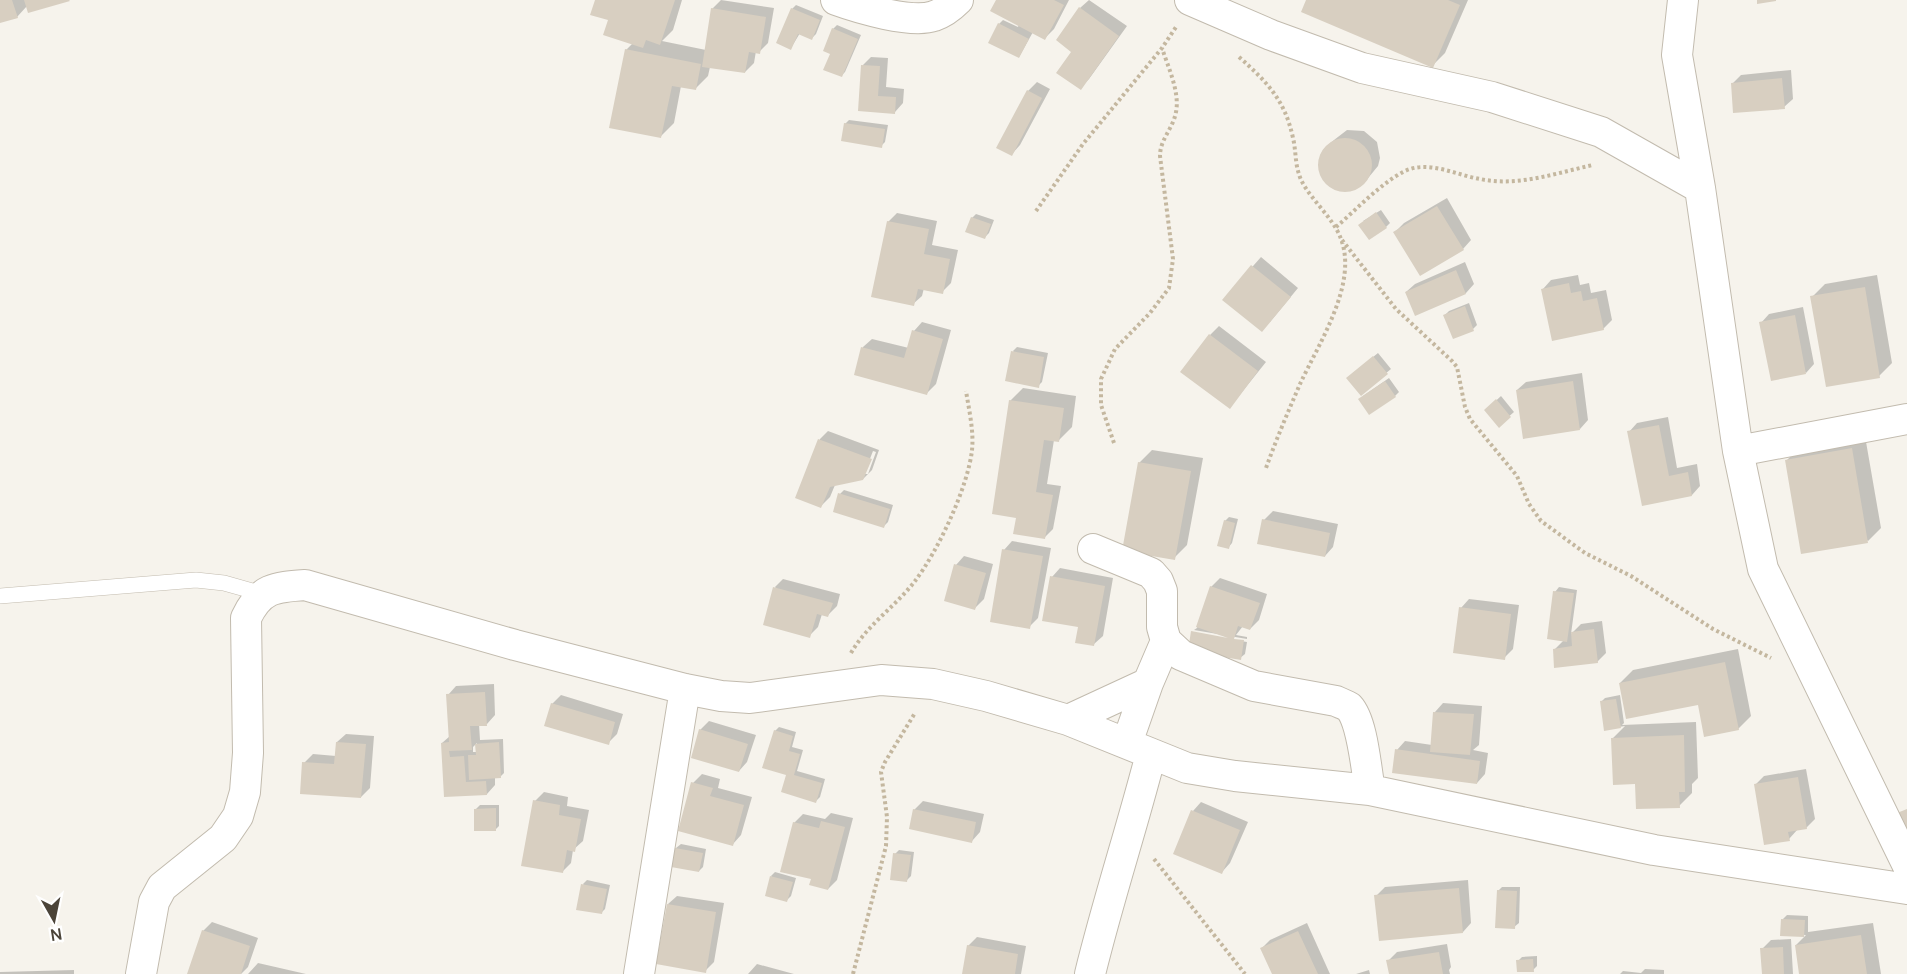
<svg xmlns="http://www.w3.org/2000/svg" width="1907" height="974" font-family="Manrope,sans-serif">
  <rect width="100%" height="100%" fill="#f6f3ec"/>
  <!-- shadow -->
  <path fill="#0003" fill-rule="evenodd" d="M 0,0 L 66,0 L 27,6 L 17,17 L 0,21 Z
    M 597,0 L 682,0 L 673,30 L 662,41 L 706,50 L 712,9 L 721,0 L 774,8 L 768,43 L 759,52 L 756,51 L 754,63 L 745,72 L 710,67 L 708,76 L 695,89 L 681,86 L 674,123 L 661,136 L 626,50 L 633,43 L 610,19 Z
    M 998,0 L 1069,0 L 1054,29 L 1045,38 L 1033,32 L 1019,57 L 999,24 L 1003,20 L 1018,27 L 1019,24 Z
    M 1089,0 L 1127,26 L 1089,79 L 1080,88 L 1073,51 L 1080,8 Z
    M 1308,0 L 1468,0 L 1445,53 L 1432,66 Z
    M 796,5 L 823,16 L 816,34 L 812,38 L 800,33 L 791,48 L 792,9 Z
    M 837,25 L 861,35 L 845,72 L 841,76 L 833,29 Z
    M 871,57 L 888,58 L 886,87 L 904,89 L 903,103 L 895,112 L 859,110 L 863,65 Z
    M 1791,70 L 1793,99 L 1784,107 L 1732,84 L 1741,75 Z
    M 1037,82 L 1050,89 L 1020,145 L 1012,154 L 1028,91 Z
    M 849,120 L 888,125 L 885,142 L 881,146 L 845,124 Z
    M 1347,130 L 1364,131 L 1377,142 L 1380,158 L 1378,166 L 1364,183 L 1356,188 L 1339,190 L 1325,181 L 1320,173 L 1320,156 L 1324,149 L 1334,140 Z
    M 1447,198 L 1471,240 L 1463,249 L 1395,232 L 1404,223 Z
    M 1381,210 L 1390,223 L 1386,227 L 1363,221 Z
    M 897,213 L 937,221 L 932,245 L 958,250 L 951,283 L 942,292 L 924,288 L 922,296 L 913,304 L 888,222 Z
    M 976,214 L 994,220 L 989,233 L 985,237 L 972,218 Z
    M 1261,257 L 1298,288 L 1270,322 L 1224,299 Z
    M 1465,262 L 1474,284 L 1466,293 L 1416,314 L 1406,292 L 1415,284 Z
    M 1578,275 L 1580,285 L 1589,283 L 1591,293 L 1606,290 L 1612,320 L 1603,329 L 1543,289 L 1551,280 Z
    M 1877,275 L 1892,363 L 1879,376 L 1812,297 L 1825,284 Z
    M 1469,303 L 1477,325 L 1473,329 L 1445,315 L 1449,311 Z
    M 1803,307 L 1814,364 L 1806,373 L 1761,323 L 1769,314 Z
    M 922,322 L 951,330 L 936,384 L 927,393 L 855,373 L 863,347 L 872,339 L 909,348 L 914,331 Z
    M 1219,326 L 1266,362 L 1230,407 L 1210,335 Z
    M 1017,347 L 1048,353 L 1042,382 L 1038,386 L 1013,351 Z
    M 1378,353 L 1391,369 L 1361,394 L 1352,374 Z
    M 1582,373 L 1588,420 L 1580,429 L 1517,390 L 1526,382 Z
    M 1389,378 L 1399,392 L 1395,396 L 1363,396 Z
    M 1023,388 L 1076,396 L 1072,427 L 1059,440 L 1054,440 L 1047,484 L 1061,486 L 1053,529 L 1044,538 L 1018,516 L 1010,401 Z
    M 1501,396 L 1514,412 L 1499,425 L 1486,410 Z
    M 1668,417 L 1677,468 L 1697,464 L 1700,486 L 1692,495 L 1643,504 L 1629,432 L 1637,423 Z
    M 828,431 L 879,450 L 872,470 L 863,479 L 835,485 L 830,497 L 821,506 L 797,497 L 820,439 ZM 873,451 L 876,452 L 868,474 L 864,474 Z
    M 1865,436 L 1881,528 L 1868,541 L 1786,461 L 1799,448 Z
    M 1152,450 L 1203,458 L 1187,545 L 1174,558 L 1139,463 Z
    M 844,490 L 893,505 L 888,522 L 884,526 L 840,494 Z
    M 1273,511 L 1338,524 L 1333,547 L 1325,556 L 1264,520 Z
    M 1229,517 L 1238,519 L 1232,543 L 1228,548 L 1225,521 Z
    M 1012,541 L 1051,548 L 1038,618 L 1029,627 L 1004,550 Z
    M 964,556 L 993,564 L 984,599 L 975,608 L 956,565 Z
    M 1060,568 L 1113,578 L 1103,636 L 1094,644 L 1052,577 Z
    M 1220,578 L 1267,594 L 1259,620 L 1250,629 L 1243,626 L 1236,635 L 1247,637 L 1247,639 L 1194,630 L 1197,628 L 1211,587 Z
    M 783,579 L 840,594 L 837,606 L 828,615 L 822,614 L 818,627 L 809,636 L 775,587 Z
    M 1559,587 L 1577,590 L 1571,634 L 1581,624 L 1602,621 L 1606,653 L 1597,662 L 1554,650 L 1564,640 L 1555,592 Z
    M 1469,599 L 1519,605 L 1513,649 L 1504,658 L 1461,608 Z
    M 1193,631 L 1193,633 L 1247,642 L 1245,654 L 1240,658 L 1189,650 Z
    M 1738,649 L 1751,716 L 1738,729 L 1699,703 L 1620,683 L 1633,670 Z
    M 494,684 L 495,715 L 487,724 L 479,724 L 480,740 L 503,739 L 504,773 L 500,777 L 495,777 L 495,785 L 487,794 L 445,796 L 442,743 L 450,736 L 448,695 L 456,686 ZM 477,743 L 477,752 L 473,752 L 473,747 Z
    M 561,695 L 623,714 L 617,734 L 608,743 L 552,704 Z
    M 1620,695 L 1624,723 L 1622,725 L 1696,722 L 1698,778 L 1692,784 L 1692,793 L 1679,806 L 1636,782 L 1613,738 L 1625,726 L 1606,729 L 1601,702 L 1605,698 Z
    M 1443,703 L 1482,706 L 1479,745 L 1473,750 L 1488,753 L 1485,774 L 1477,783 L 1397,750 L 1405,741 L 1432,745 L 1435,712 Z
    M 709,721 L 756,735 L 747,762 L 739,771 L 700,730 Z
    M 779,727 L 796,732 L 792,747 L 803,750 L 797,771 L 825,779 L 820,797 L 816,801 L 787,774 L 775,731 Z
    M 346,734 L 374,736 L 370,788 L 361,797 L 304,763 L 313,754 L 336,756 L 337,742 Z
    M 1806,769 L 1815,819 L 1806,828 L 1798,829 L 1789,839 L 1755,785 L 1764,776 Z
    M 702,774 L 720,779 L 718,788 L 752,797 L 741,835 L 733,844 L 693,783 Z
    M 544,792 L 568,797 L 567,806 L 589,810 L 583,841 L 573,850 L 571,863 L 562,872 L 535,801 Z
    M 923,801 L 984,814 L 980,832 L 972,841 L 914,810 Z
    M 1201,802 L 1248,822 L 1230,863 L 1222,872 L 1193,811 Z
    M 480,805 L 499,805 L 499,826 L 495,830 L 476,809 Z
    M 831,813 L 853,818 L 837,880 L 828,889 L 812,878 L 794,823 L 803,814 L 825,819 Z
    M 681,844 L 706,849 L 703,867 L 699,871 L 673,866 L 676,848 Z
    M 899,850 L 914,852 L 911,876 L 907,880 L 895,854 Z
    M 775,872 L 796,878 L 791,896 L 787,900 L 771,876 Z
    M 587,880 L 610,885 L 605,909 L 601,913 L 583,884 Z
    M 1468,880 L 1471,923 L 1463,932 L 1376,896 L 1385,887 Z
    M 1502,887 L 1520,887 L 1519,923 L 1514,927 L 1498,891 Z
    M 677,896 L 724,903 L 714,962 L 705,971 L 668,904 Z
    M 1787,915 L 1808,916 L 1808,932 L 1873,923 L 1881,974 L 1800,974 L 1796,945 L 1806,935 L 1782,934 L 1783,919 Z
    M 212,922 L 258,938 L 248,967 L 241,974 L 188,974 L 203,931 Z
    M 1307,923 L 1330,974 L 1273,974 L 1262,948 L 1270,940 Z
    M 977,937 L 1026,946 L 1021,974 L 963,974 L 968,946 Z
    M 1791,939 L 1793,974 L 1763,974 L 1762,949 L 1771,940 Z
    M 1447,944 L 1451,967 L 1449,970 L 1450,974 L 1390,974 L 1388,961 L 1397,952 Z
    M 1537,956 L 1537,966 L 1533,970 L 1518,961 L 1522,957 Z
    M 258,963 L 306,974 L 248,974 Z
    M 757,964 L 794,974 L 748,974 Z
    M 1645,969 L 1664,970 L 1664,974 L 1666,974 L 1620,974 L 1623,971 L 1641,973 Z
    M 74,970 L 74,974 L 0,974 L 0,972 Z
    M 1369,970 L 1370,974 L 1356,974 Z"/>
  <!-- building -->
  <path fill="#d8cfc1" d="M 0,0 L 12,0 L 18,18 L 0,23 Z
    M 24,0 L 69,0 L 70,1 L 28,13 Z
    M 595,0 L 675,0 L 660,45 L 646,40 L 643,48 L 603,35 L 608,20 L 590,15 Z
    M 996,0 L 1054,0 L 1064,5 L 1045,40 L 990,11 Z
    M 1306,0 L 1448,0 L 1460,5 L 1433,68 L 1301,12 Z
    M 1757,0 L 1776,0 L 1776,1 L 1757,4 Z
    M 1079,7 L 1119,36 L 1081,90 L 1056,73 L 1071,52 L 1056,40 Z
    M 711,8 L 766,17 L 760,54 L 749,52 L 745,73 L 702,67 Z
    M 791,8 L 820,20 L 812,40 L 798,34 L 791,50 L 776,43 Z
    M 998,23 L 1029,39 L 1019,58 L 988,43 Z
    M 832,28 L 858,39 L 842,77 L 823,70 L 830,54 L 823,51 Z
    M 625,49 L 701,64 L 696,90 L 672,86 L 661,138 L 609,128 Z
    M 861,65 L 880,66 L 878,96 L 896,97 L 895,114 L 858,111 Z
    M 1782,78 L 1785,109 L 1733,113 L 1731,83 Z
    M 1027,90 L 1042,98 L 1012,156 L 996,148 Z
    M 844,123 L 885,129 L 882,148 L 841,141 Z
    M1318 165a27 27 0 1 1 54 0a27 27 0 1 1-54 0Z
    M 1437,206 L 1464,250 L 1420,276 L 1393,232 Z
    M 1376,212 L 1387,228 L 1369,240 L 1358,225 Z
    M 971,217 L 991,224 L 985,239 L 965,232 Z
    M 887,221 L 929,229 L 924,254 L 950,259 L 943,294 L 918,289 L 914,306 L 871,297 Z
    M 1251,265 L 1291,297 L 1262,332 L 1222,300 Z
    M 1456,270 L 1466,294 L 1415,316 L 1405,292 Z
    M 1569,283 L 1571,293 L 1581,291 L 1583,301 L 1597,298 L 1604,330 L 1552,341 L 1541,289 Z
    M 1865,287 L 1880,378 L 1826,387 L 1810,296 Z
    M 1465,306 L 1474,331 L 1453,339 L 1443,315 Z
    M 1795,315 L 1806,374 L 1771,381 L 1759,322 Z
    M 912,330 L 943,339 L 927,395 L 854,375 L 861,347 L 904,358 Z
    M 1209,334 L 1258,371 L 1230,409 L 1180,372 Z
    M 1011,351 L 1044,357 L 1039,388 L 1005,381 Z
    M 1373,356 L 1388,374 L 1361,396 L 1346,378 Z
    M 1385,381 L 1396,397 L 1369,415 L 1358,399 Z
    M 1573,381 L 1580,430 L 1523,439 L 1516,390 Z
    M 1496,399 L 1511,417 L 1499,428 L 1484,410 Z
    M 1009,400 L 1064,408 L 1059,442 L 1044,440 L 1036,492 L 1053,495 L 1045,539 L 1013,534 L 1016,518 L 992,514 Z
    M 1659,425 L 1669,476 L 1688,472 L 1692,496 L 1642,506 L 1627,431 Z
    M 818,439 L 872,459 L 863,480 L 830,487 L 821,508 L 795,498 Z
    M 1852,448 L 1868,543 L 1801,554 L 1785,460 Z
    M 1138,462 L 1191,471 L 1175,560 L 1122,551 Z
    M 838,493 L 890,509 L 884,528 L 833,512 Z
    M 1262,519 L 1330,533 L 1325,557 L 1257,544 Z
    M 1224,520 L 1235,523 L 1229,549 L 1217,546 Z
    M 1002,549 L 1043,556 L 1030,629 L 990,622 Z
    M 954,564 L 986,573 L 975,610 L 944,601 Z
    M 1050,576 L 1105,586 L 1094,646 L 1075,643 L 1078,627 L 1042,621 Z
    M 1210,586 L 1260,603 L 1250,630 L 1238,626 L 1234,639 L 1244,640 L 1241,660 L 1188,651 L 1191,631 L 1228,638 L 1196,627 Z
    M 773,587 L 833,603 L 828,617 L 817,614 L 810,638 L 763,625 Z
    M 1553,591 L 1574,593 L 1567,642 L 1547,639 Z
    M 1459,607 L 1511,614 L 1505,660 L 1453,653 Z
    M 1594,629 L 1598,663 L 1554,668 L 1553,649 L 1572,646 L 1571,632 Z
    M 1725,662 L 1739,730 L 1704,737 L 1698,705 L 1626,719 L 1619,683 Z
    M 485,692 L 487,726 L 470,726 L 472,750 L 449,751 L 450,757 L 464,756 L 466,782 L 486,781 L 487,795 L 444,797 L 441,743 L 449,742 L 446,694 Z
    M 1616,699 L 1621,728 L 1604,731 L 1600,701 Z
    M 551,703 L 615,722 L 609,745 L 544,726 Z
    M 1433,712 L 1474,714 L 1470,755 L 1430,752 Z
    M 699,729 L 748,744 L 739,772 L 691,758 Z
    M 774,730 L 793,736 L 789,751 L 800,754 L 794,775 L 822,783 L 816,803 L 781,792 L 786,775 L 762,768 Z
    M 1684,735 L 1685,792 L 1679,792 L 1680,808 L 1636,809 L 1635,784 L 1613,785 L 1611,738 Z
    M 336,742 L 366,744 L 361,798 L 300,794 L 302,762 L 334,764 Z
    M 499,742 L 501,778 L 469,780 L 468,755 L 476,755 L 475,744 Z
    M 1395,749 L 1480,761 L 1477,784 L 1392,773 Z
    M 1798,777 L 1807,829 L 1788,832 L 1790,841 L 1764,845 L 1754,784 Z
    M 691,782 L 713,788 L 710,796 L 744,805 L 733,846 L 678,831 Z
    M 533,800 L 560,805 L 559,815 L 581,819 L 575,852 L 567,850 L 563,873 L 521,866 Z
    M 496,808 L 496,831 L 474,831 L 474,809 Z
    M 913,809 L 976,822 L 972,843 L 909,829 Z
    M 1907,809 L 1907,838 L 1897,813 Z
    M 1191,810 L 1240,830 L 1222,874 L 1173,854 Z
    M 821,821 L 845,827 L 828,890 L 809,885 L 811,879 L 780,872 L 793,822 L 819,828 Z
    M 675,848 L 703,853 L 699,872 L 671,867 Z
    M 893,853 L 911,855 L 907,882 L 890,880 Z
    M 770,876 L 793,882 L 787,902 L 765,896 Z
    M 581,884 L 607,889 L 602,914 L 576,910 Z
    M 1459,888 L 1463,933 L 1379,941 L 1374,895 Z
    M 1497,890 L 1517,891 L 1515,929 L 1495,928 Z
    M 667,904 L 716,912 L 706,973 L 656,964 Z
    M 1781,919 L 1805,920 L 1804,937 L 1780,936 Z
    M 202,930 L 250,946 L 241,974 L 187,974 Z
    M 1298,931 L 1318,974 L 1272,974 L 1260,948 Z
    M 1861,935 L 1867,974 L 1799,974 L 1795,945 Z
    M 967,945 L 1018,954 L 1015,974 L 962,974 Z
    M 1783,947 L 1784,974 L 1762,974 L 1760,948 Z
    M 1439,952 L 1443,974 L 1389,974 L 1386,960 Z
    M 1533,959 L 1534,972 L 1517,972 L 1516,960 Z"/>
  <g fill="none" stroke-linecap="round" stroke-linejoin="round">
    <!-- service casing -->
    <g stroke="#c2bbae" stroke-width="16">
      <path id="service" d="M 0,596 L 196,580 L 224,583 L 263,594"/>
    </g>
    <!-- minor casing -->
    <g stroke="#c2bbae" stroke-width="32">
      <path id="minor" d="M 836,0 C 858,8 912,24 934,16 C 943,13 952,6 958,0
        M 1190,0 L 1271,35 L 1362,68 L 1492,97 L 1601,132 L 1700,188
        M 1683,0 L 1677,55 L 1700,188 L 1738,451 L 1763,569 L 1907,864
        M 1738,451 L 1907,419
        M 1093,549 L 1151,573 L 1158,581 L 1162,591 L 1162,627 L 1166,641 L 1181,655 L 1254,686 L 1336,701 C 1340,703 1346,705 1349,707 C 1363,722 1366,770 1370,790
        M 1068,720 L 1148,683
        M 1127,743 L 1148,683 L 1166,641
        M 141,974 L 154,902 L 162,887 L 223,838 L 238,816 L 245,792 L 248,753 L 246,618 C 260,588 275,587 305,585 L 515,645 L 685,689 L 721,696 L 750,698 L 881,680 L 933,684 L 986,696 L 1068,720 L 1187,768 L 1235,776 L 1370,790 L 1654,850 L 1907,889
        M 639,974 L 685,689
        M 1090,974 C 1108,900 1132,828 1151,754"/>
    </g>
    <!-- path -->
    <path stroke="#c4b79f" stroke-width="4" stroke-dasharray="3 3" stroke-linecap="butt" d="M 1239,57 C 1267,82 1285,100 1293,138 C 1296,150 1295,163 1299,174 C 1304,194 1333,216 1341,239 C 1358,284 1319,343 1300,384 C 1288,412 1276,440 1266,468
      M 1036,211 L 1083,144 L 1162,48 L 1176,27
      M 1336,227 C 1357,209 1379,185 1403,172 C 1427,159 1456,175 1480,179 C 1518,187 1556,173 1593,165
      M 1342,240 L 1396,309 L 1452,361 L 1457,367 L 1465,407 L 1470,419 L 1517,476 L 1529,504 L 1541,521 L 1585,553 L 1631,576 L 1713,629 L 1771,658
      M 1114,443 L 1101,405 L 1101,379 L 1115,349 L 1150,313 L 1169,288 L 1173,259 L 1160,156 C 1160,139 1173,129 1176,112 C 1180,92 1168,67 1162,48
      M 851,653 C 867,625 896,606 915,581 C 938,551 968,487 972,450 C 974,431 969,410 966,391
      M 1154,859 L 1245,974
      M 853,974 L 886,846 L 887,817 L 881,772 L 885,762 L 915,713"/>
    <!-- service -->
    <use href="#service" stroke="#fff" stroke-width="15"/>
    <!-- minor -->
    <use href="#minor" stroke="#fff" stroke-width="30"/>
  </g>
  <!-- north arrow -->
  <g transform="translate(54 920) rotate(171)" stroke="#ffffff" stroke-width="4.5" paint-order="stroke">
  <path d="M0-4.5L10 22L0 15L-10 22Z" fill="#4b4439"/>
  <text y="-9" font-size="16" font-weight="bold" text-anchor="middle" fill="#4b4439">N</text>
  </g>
</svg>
